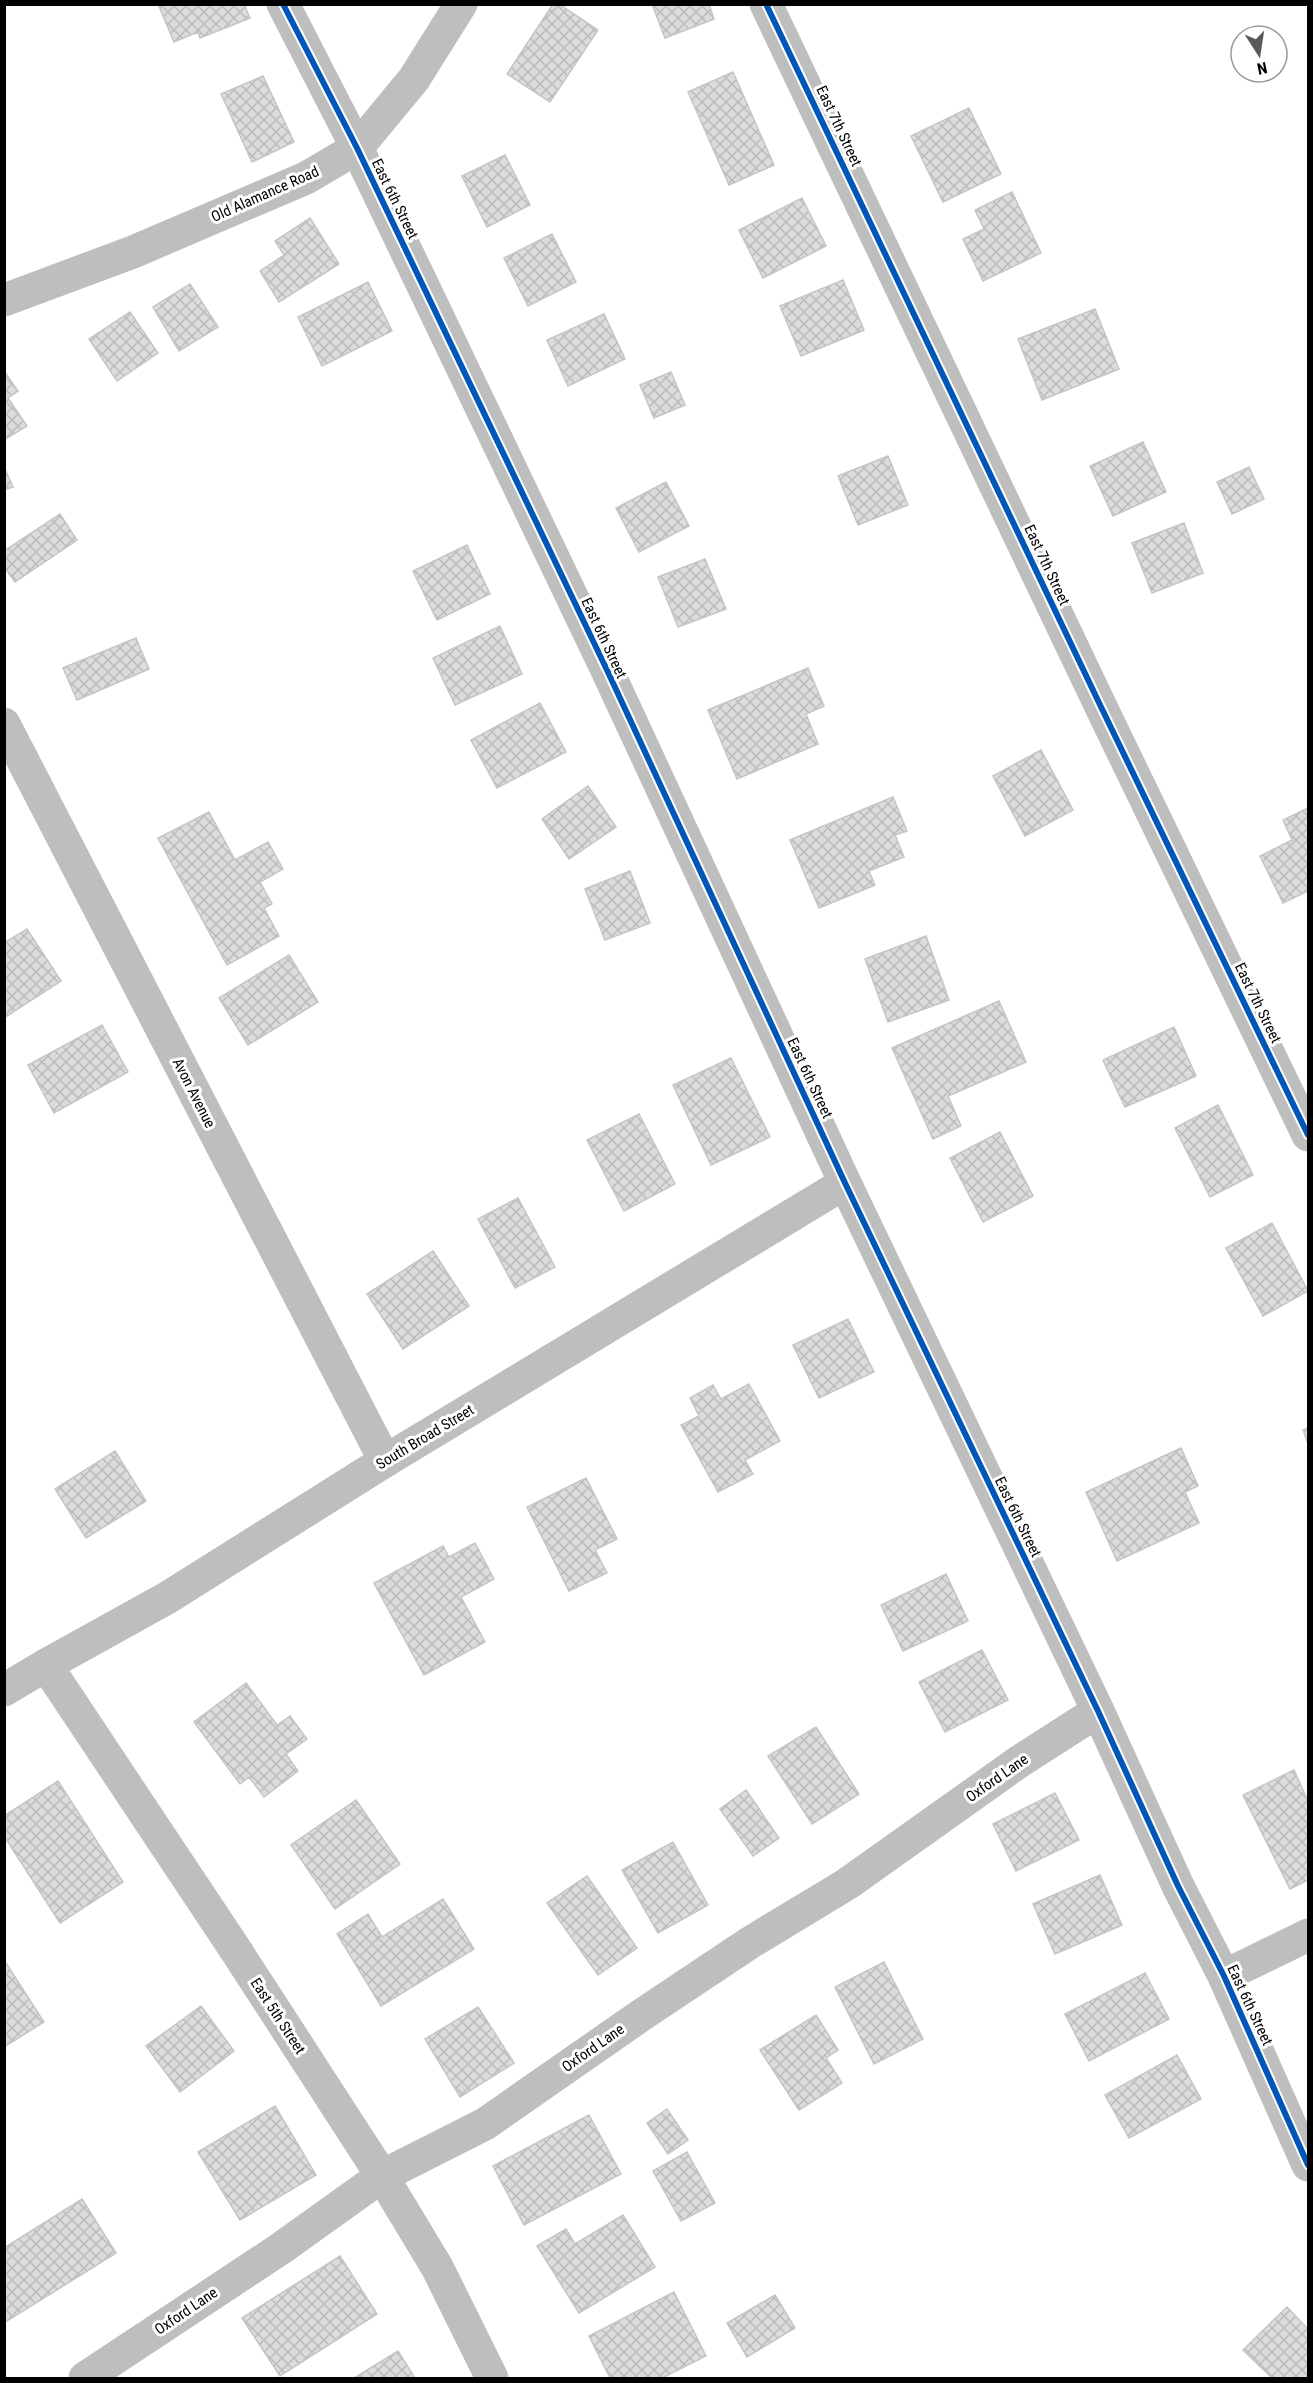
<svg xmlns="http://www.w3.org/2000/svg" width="1313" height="2383" font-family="'Roboto Condensed',sans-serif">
  <defs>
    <pattern id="building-cross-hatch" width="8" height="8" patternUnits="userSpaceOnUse" patternTransform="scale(1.5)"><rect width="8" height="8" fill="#dcdcdc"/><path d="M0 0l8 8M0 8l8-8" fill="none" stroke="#bbb"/></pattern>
  </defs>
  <rect width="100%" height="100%" fill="#fff"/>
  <!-- building -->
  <path fill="url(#building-cross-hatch)" stroke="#c5c5c5" stroke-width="1.5" d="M 158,4 L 244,4 L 250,18 L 200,38 L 198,32 L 174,42 Z
    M 553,4 L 559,4 L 598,30 L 550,102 L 507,74 Z
    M 652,4 L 709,4 L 714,19 L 665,38 Z
    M 733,72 L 774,165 L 729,185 L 688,92 Z
    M 263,76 L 294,142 L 252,162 L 221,94 Z
    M 969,108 L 1001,174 L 943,202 L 911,136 Z
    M 505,155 L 530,205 L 487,227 L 462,176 Z
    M 1012,192 L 1041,253 L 983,281 L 963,239 L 984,229 L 975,210 Z
    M 802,198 L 826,246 L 763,278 L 739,230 Z
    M 310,218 L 339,264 L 279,302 L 260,271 L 284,255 L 275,241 Z
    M 552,234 L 576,282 L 528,306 L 504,258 Z
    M 843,280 L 864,330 L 801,356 L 780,306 Z
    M 368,282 L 392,331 L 322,366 L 298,317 Z
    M 190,284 L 218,327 L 179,351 L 153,307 Z
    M 1095,309 L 1119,369 L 1042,400 L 1018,339 Z
    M 130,312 L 158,353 L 117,381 L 89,339 Z
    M 604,314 L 625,359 L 568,386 L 547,340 Z
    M 4,371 L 18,391 L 8,398 L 27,426 L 4,440 Z
    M 671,372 L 685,405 L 654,418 L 640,385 Z
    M 1143,442 L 1166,492 L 1113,516 L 1090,466 Z
    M 888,456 L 908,505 L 858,525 L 838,476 Z
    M 4,467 L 13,487 L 4,490 Z
    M 1249,467 L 1264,499 L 1232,514 L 1217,482 Z
    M 666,482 L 689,526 L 639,552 L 616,508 Z
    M 60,514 L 77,540 L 15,582 L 4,567 L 4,551 Z
    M 1184,523 L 1203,573 L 1152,593 L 1132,543 Z
    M 467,545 L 490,594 L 437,620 L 413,571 Z
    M 705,559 L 726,609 L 678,627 L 658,577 Z
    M 500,626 L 522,674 L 455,705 L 433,658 Z
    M 136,638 L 149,669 L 77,700 L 63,668 Z
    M 808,668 L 824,706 L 806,714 L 818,744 L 737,779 L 708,710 Z
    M 540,703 L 566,752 L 497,788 L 471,740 Z
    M 1041,750 L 1073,810 L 1025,836 L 993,776 Z
    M 588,786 L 616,827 L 569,859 L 542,819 Z
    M 893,797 L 907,831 L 895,835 L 904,857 L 869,871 L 875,885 L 819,908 L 790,840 Z
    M 1308,808 L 1308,891 L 1283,903 L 1260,856 L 1292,840 L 1283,820 Z
    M 209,812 L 235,860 L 268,842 L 283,869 L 260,882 L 272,904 L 264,908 L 279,936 L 227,965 L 158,838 Z
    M 630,871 L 650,923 L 605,940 L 585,889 Z
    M 27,929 L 61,981 L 4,1018 L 4,943 Z
    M 926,936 L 949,1000 L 888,1022 L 865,959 Z
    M 289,955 L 318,1002 L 248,1045 L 219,998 Z
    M 999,1001 L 1026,1062 L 948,1096 L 961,1126 L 933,1139 L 892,1048 Z
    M 102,1025 L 128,1072 L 54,1113 L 28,1065 Z
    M 1174,1027 L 1196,1076 L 1125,1107 L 1103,1060 Z
    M 731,1058 L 770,1137 L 711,1165 L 673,1085 Z
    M 1218,1105 L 1253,1175 L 1210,1197 L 1175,1128 Z
    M 639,1114 L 675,1184 L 624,1211 L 587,1140 Z
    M 1000,1132 L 1033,1196 L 983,1222 L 950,1158 Z
    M 518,1198 L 555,1267 L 515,1288 L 478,1219 Z
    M 1272,1223 L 1308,1291 L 1263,1316 L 1226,1248 Z
    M 433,1251 L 469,1306 L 403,1349 L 367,1294 Z
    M 848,1319 L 874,1372 L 819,1398 L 793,1345 Z
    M 749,1384 L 780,1441 L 745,1460 L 753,1474 L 718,1492 L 681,1425 L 699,1416 L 690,1398 L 713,1385 L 721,1399 Z
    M 1308,1428 L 1308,1444 L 1303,1430 Z
    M 1181,1448 L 1198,1486 L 1185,1492 L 1199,1523 L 1117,1561 L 1086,1492 Z
    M 115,1451 L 146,1501 L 86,1538 L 55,1489 Z
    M 586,1478 L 617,1539 L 595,1550 L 607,1573 L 569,1591 L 527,1507 Z
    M 475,1543 L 494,1579 L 461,1597 L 485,1642 L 424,1675 L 374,1583 L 443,1546 L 449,1557 Z
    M 946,1574 L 968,1621 L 903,1651 L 881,1605 Z
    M 982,1650 L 1008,1700 L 945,1732 L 919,1682 Z
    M 246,1683 L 277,1725 L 290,1716 L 307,1739 L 286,1754 L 298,1771 L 264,1797 L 249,1777 L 240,1784 L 194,1722 Z
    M 816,1727 L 859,1794 L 812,1824 L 768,1756 Z
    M 1294,1770 L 1308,1801 L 1308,1880 L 1290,1889 L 1243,1795 Z
    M 58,1781 L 123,1882 L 60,1923 L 4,1836 L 4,1816 Z
    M 746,1790 L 779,1838 L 753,1856 L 720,1809 Z
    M 1055,1793 L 1079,1840 L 1016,1871 L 993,1824 Z
    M 356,1800 L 400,1864 L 335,1909 L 291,1845 Z
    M 673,1842 L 708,1905 L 658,1933 L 622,1870 Z
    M 1100,1875 L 1122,1925 L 1055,1954 L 1033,1904 Z
    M 587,1876 L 637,1948 L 598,1975 L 547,1903 Z
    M 443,1899 L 474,1949 L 381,2006 L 337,1934 L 368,1914 L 382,1937 Z
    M 4,1960 L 44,2022 L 4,2047 Z
    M 884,1962 L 923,2039 L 874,2064 L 835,1987 Z
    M 1145,1973 L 1169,2019 L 1089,2061 L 1065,2014 Z
    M 201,2006 L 234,2051 L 180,2092 L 146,2046 Z
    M 478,2007 L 514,2063 L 460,2097 L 425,2039 Z
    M 816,2015 L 838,2050 L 826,2058 L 842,2083 L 799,2110 L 760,2050 Z
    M 1177,2055 L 1201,2099 L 1129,2138 L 1105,2095 Z
    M 275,2106 L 316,2175 L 240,2220 L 198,2152 Z
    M 667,2109 L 688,2140 L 668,2154 L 647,2123 Z
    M 589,2115 L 621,2174 L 524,2225 L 493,2166 Z
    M 687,2152 L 715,2203 L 681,2221 L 653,2171 Z
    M 82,2199 L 116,2253 L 4,2323 L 4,2248 Z
    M 623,2215 L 655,2267 L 579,2313 L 537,2246 L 566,2229 L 575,2244 Z
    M 340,2256 L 377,2314 L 280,2376 L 242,2318 Z
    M 674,2292 L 706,2356 L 662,2378 L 610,2378 L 589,2336 Z
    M 775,2295 L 795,2328 L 747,2357 L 727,2323 Z
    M 1287,2307 L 1308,2329 L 1308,2378 L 1272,2378 L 1243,2350 Z
    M 398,2351 L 415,2378 L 354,2378 Z"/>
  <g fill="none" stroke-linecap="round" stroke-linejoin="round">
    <!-- minor -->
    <path stroke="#bebebe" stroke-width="33" d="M 766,4 L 1102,709 L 1308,1135
      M 4,300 L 133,252 L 306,178 L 357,148 L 414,79 L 461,4
      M 4,724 L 385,1461
      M 46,1665 L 237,1952 L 382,2176 L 437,2267 L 492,2378
      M 1224,1976 L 1308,1935
      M 85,2378 L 280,2249 L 382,2176 L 485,2124 L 640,2016 L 751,1942 L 847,1884 L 1020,1761 L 1098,1711"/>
    <!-- tertiary -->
    <path stroke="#bebebe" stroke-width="33" d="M 283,4 L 357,148 L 607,670 L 845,1183 L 1098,1711 L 1178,1886 L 1224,1976 L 1308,2165
      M 4,1690 L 46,1665 L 167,1598 L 385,1461 L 845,1183"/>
    <!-- cycleway casing -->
    <g stroke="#fff" stroke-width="10">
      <path id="cycleway" d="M 283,4 L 357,148 L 607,670 L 845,1183 L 1098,1711 L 1178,1886 L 1224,1976 L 1308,2165
        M 766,4 L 1102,709 L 1308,1135"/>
    </g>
    <!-- cycleway -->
    <use href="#cycleway" stroke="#0057b8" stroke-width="6"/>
  </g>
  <g text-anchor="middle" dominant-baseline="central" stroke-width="6" stroke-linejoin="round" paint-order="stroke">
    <!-- street labels -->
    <g font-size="15" fill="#000" stroke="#fff">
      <text transform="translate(839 126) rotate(65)">East 7th Street</text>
      <text transform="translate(265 194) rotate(-24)">Old Alamance Road</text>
      <text transform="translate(395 199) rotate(64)">East 6th Street</text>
      <text transform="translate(1047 565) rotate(65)">East 7th Street</text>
      <text transform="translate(604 638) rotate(65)">East 6th Street</text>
      <text transform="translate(1258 1003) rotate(64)">East 7th Street</text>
      <text transform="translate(810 1078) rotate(65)">East 6th Street</text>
      <text transform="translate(194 1093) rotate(63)">Avon Avenue</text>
      <text transform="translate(425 1437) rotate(-31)">South Broad Street</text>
      <text transform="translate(1018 1517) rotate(64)">East 6th Street</text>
      <text transform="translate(997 1778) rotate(-35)">Oxford Lane</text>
      <text transform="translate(1250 2005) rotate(65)">East 6th Street</text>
      <text transform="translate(278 2016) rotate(57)">East 5th Street</text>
      <text transform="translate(593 2048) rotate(-35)">Oxford Lane</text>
      <text transform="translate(186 2311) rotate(-34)">Oxford Lane</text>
    </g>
  </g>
  <!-- border -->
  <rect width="1313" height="2383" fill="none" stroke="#000000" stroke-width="12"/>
  <!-- north arrow -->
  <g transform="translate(1259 54) rotate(168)"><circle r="28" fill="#ffffff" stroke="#999999" stroke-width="1.5"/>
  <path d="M0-4.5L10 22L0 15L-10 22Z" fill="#595959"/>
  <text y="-9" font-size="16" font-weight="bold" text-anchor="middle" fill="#000000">N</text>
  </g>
</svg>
